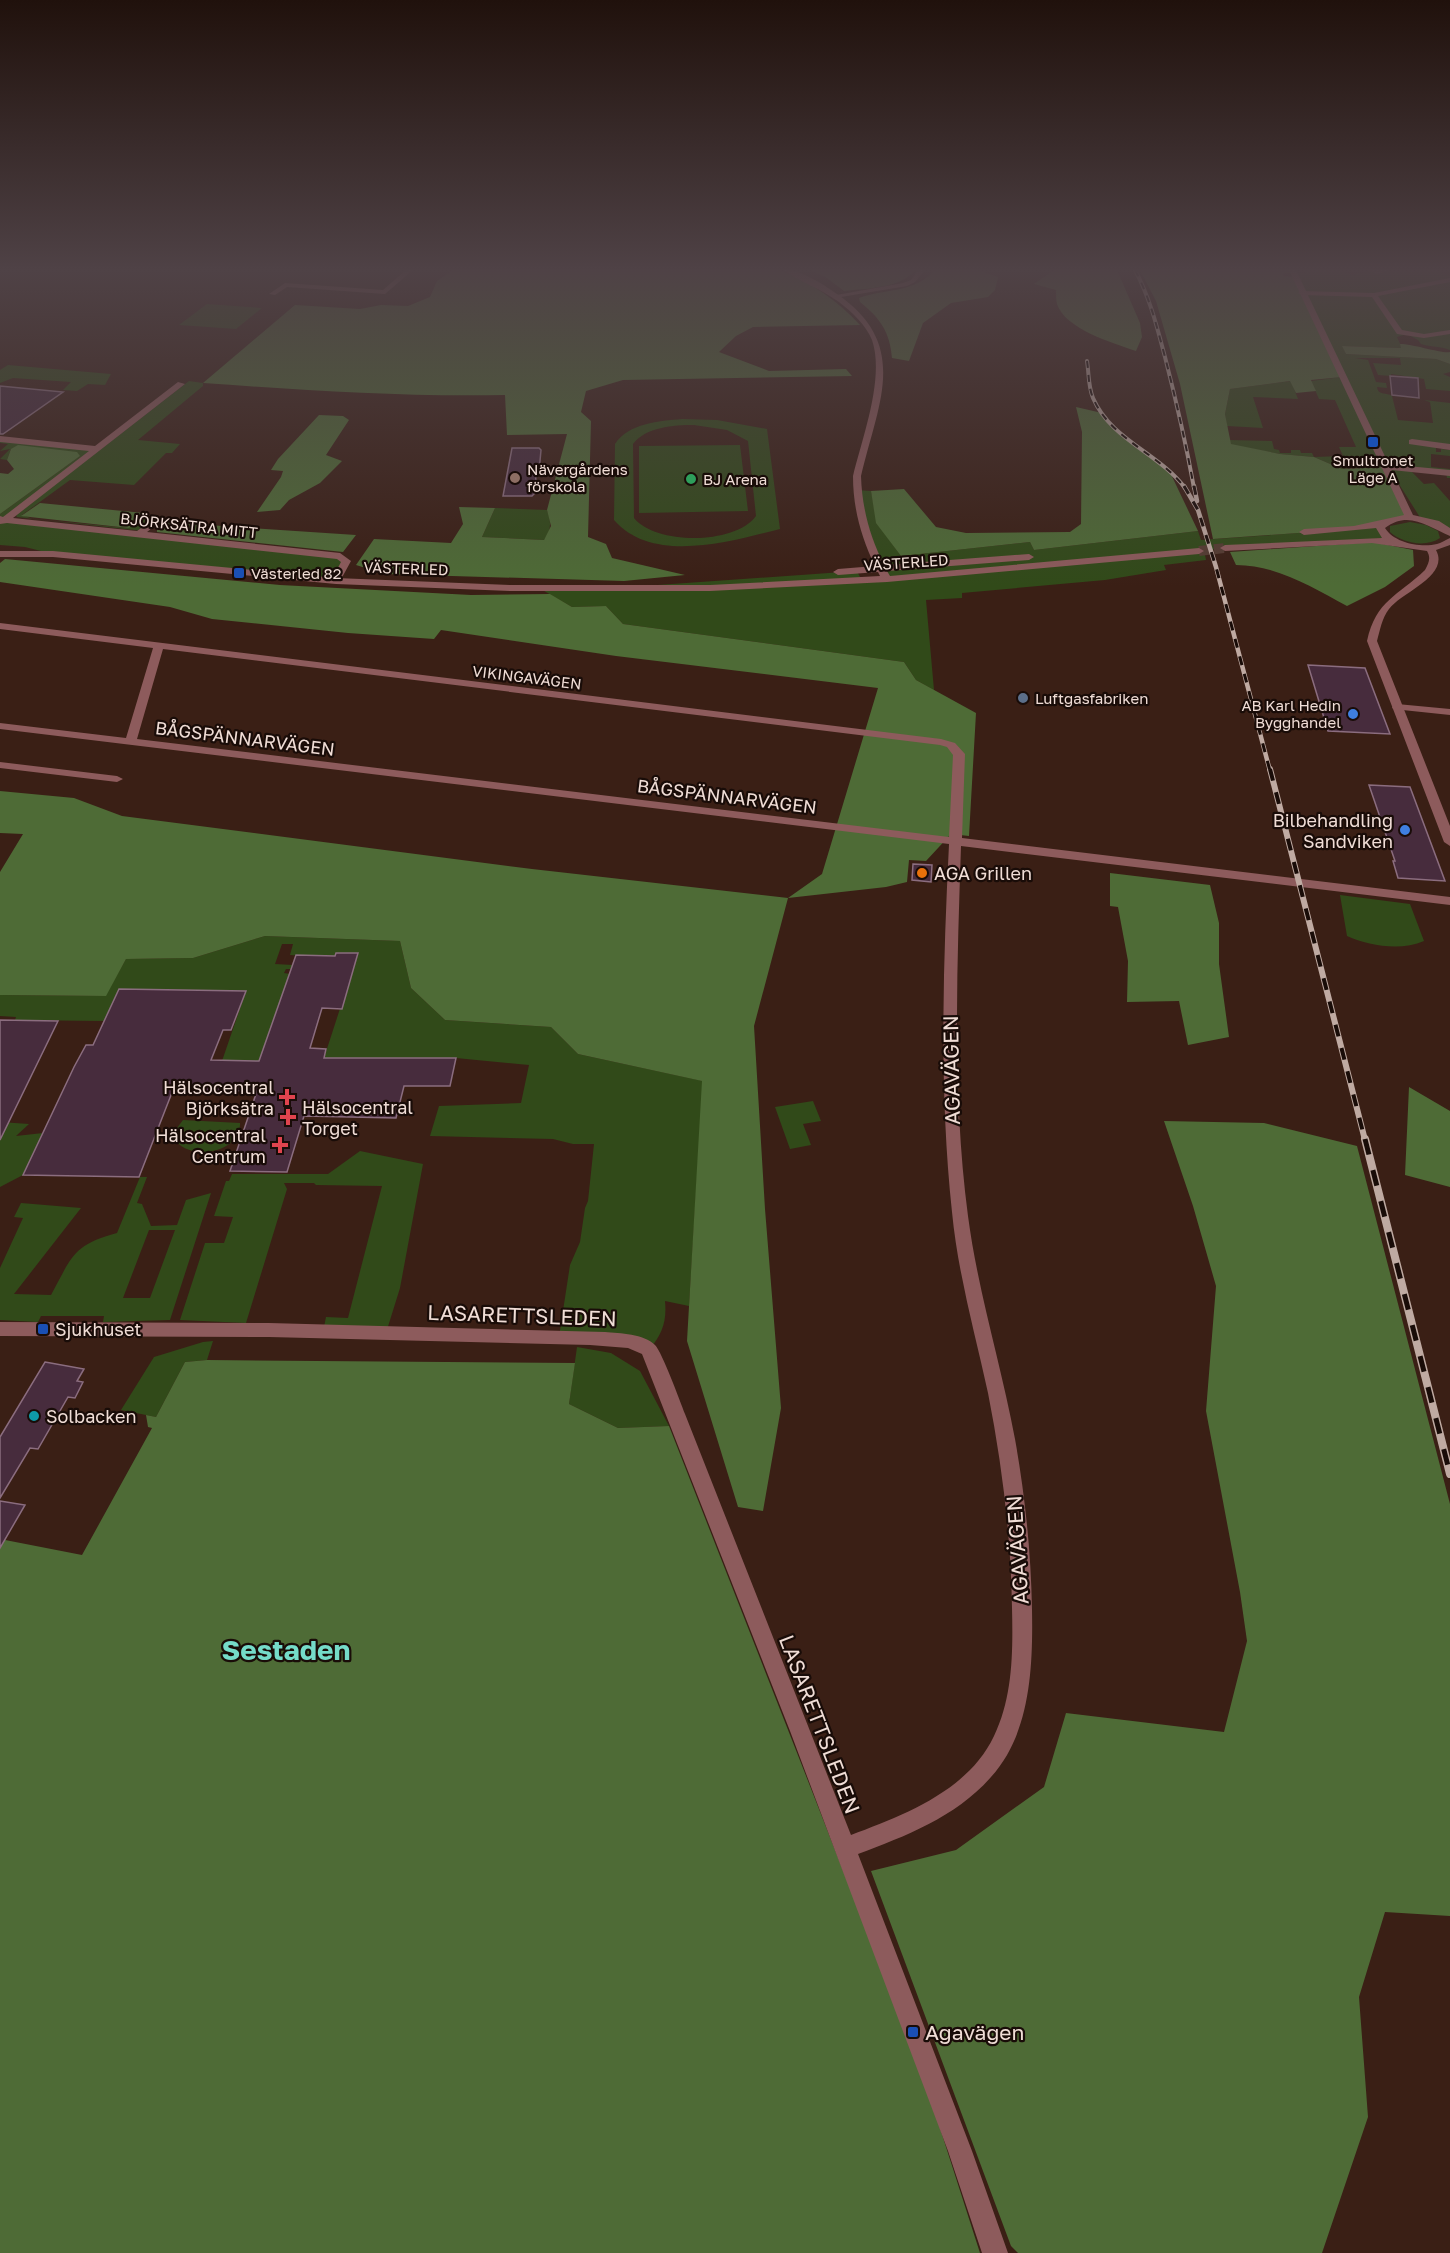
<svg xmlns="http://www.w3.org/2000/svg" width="1450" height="2253" font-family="'Golos Text',sans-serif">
  <rect width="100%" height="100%" fill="#3a1f15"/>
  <!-- green -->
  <path fill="#314a19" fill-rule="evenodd" d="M 1304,270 L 1339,270 L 1352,275 L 1371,271 L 1435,270 L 1450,276 L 1450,350 C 1440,346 1431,347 1421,344 L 1418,340 L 1407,334 L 1397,337 L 1402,348 L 1343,346 L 1346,354 L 1436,359 L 1450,364 L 1450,372 L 1443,374 L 1450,377 L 1450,391 L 1426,389 L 1424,379 L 1391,374 L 1391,376 L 1378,375 L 1373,363 L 1401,365 L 1400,358 L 1355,358 L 1368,360 L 1376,382 L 1386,383 L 1387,388 L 1377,387 C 1378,396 1387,392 1392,396 L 1398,420 L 1433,423 L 1430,402 L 1424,400 L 1450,403 L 1450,447 L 1436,445 L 1436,452 L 1441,452 L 1441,449 L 1450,450 L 1450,456 L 1431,454 L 1431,467 L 1450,469 L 1450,478 L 1447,478 L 1446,472 L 1412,472 L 1424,484 L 1434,483 L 1450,501 L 1450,533 L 1421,519 L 1392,473 L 1364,466 L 1342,469 L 1314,457 L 1280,454 L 1231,445 L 1229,440 L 1272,441 L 1274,449 L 1279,450 L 1280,453 L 1291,453 L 1291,450 L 1300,450 L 1301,453 L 1312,453 L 1314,457 L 1343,456 L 1339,447 L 1356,447 L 1335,400 L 1319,399 L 1311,381 L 1342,377 L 1293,273 L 1305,274 Z
    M 207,304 L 262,308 L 236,329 L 179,325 Z
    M 8,365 L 111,374 L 105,385 L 88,384 L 77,391 L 63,390 L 71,382 L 13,378 L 0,383 L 0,370 Z
    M 189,381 L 203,383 L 203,386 L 138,440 L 180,444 L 172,453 L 166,453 L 134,485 L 70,480 L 22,515 L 33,519 L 128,528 L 138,518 L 157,520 L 143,531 L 17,517 L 16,515 Z
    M 1291,381 L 1298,399 L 1253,397 L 1263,428 L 1227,426 L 1225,414 L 1230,389 Z
    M 682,419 L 717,420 L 767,429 L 780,529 C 732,541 653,565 614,520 L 615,444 C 629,423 659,421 682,419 ZM 694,425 L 727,430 L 748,441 L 756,516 C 735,545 656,545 634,518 L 633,444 C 646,427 673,425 694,425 Z
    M 0,439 L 97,449 L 8,517 L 0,517 L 0,514 L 80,456 L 11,449 L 7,460 L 0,459 L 10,449 L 0,451 L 8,444 L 0,443 Z
    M 740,445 L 748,511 L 639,513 L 639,446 Z
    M 856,490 L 871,491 L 877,523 L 901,556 L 1030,542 L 1034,550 L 1198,531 L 1201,540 L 1354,529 L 1382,524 L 1388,538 L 1204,550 L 1206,560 L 1164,565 L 1166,570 L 1105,580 L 962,593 L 962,598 L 926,600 L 934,690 L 916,680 L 904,662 L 623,624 L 606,606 L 572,607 L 539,588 L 615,588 L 857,571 L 862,581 L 886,579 Z
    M 495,508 L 547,510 C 551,521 552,530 544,540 L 482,537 Z
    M 0,519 L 343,557 L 336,581 L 53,554 L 25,547 L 0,545 Z
    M 1410,522 L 1426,525 L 1438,531 L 1440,538 C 1426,548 1402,543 1390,532 L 1390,526 Z
    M 1340,895 L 1410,904 L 1424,941 C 1401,951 1369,946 1347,936 Z
    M 265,936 L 400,941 L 411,988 L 445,1020 L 551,1027 L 578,1054 L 703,1081 L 689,1306 L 665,1301 C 667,1322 662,1334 649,1350 L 559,1337 L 570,1265 L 580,1242 L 585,1208 L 588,1201 L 594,1144 L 573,1144 L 553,1139 L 430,1136 L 439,1106 L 521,1103 L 529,1065 L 456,1058 L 324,1058 L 358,953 L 336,953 L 335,958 L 290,955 L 293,944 L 282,944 L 275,964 L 293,965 L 292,969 L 286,969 L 284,973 L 290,974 L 259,1061 L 222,1061 L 246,991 L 119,989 L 104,1021 L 15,1020 L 16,1017 L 0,1016 L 0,995 L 105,996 L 126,959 L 193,958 Z
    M 813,1101 L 821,1121 L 803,1124 L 811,1145 L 790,1149 L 775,1107 Z
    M 183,1120 L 240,1123 C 241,1152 193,1161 177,1142 L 177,1128 Z
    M 0,1122 L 29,1124 L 16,1136 L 43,1133 L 23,1175 L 0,1187 Z
    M 360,1151 L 423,1164 L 400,1288 L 386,1333 L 323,1332 L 326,1317 L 348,1318 L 382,1186 L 316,1185 L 314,1183 L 284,1183 L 287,1189 L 246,1323 L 180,1320 L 205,1243 L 224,1243 L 233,1217 L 214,1216 L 226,1181 L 229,1181 L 232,1174 L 328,1174 Z
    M 140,1177 L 147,1177 L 137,1203 L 142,1204 L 151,1226 L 177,1225 L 186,1200 L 211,1193 L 170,1320 L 103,1322 L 104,1316 L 41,1316 L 38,1322 L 0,1320 L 0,1268 L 23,1218 L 14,1217 L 21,1203 L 81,1208 L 14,1294 L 51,1295 C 72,1257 72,1245 117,1233 ZM 149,1230 L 175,1230 L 150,1298 L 123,1298 Z
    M 213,1341 L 207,1360 L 185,1362 L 156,1417 L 121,1410 L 154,1357 L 203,1342 Z
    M 577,1347 L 611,1353 L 640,1371 L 669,1426 L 618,1428 L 569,1404 Z"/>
  <!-- forest -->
  <path fill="#4e6b36" d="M 453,270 L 779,270 C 811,282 838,301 860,325 L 753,327 L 736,336 L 719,352 L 769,371 L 846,369 L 852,376 L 623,380 L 586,391 L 581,412 L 591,421 L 588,537 L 606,544 L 612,558 L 685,575 L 624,581 L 385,574 L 356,565 L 374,539 L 451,543 L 463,524 L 459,507 L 495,508 L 482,537 L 544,540 L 551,526 L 547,510 L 567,434 L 507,435 L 505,395 C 404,397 304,390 203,383 L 295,305 L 360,309 L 381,305 L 408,306 L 430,297 L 437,281 Z
    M 811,270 L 916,270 C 898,289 869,288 844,291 L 827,278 Z
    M 935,270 L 977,270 L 998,277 L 995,290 L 988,297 L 951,303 L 923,323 L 909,361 L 892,358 C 890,332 880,318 860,302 L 859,298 C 886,288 913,294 935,270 Z
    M 1054,270 L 1117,270 L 1140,323 L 1142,337 L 1136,351 C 1113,343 1065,329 1057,304 C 1056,300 1056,294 1056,290 L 1034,284 Z
    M 1140,270 L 1292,270 L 1293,273 L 1283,273 L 1284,276 L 1295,277 L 1342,377 L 1311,380 L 1316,391 L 1296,393 L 1290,381 L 1230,389 L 1225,414 L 1231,444 L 1280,454 L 1314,457 L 1342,469 L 1385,467 L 1410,518 L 1354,529 L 1213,539 L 1180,384 L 1156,301 Z
    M 1400,344 C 1413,344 1443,354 1450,352 L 1450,364 L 1436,359 L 1346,354 L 1342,346 L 1401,348 Z
    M 1076,407 L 1102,413 L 1118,431 L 1168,468 L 1198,531 L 1034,550 L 1030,542 L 901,556 L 876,523 L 871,491 L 904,489 L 936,527 L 966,533 L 1070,532 L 1081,524 L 1082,432 Z
    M 319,415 L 343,416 L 349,420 L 326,455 L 342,461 L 320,483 L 289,500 L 280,510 L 257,512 L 281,477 L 283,471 L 271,470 L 278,459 Z
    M 18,445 L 77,452 L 80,456 L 0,514 L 0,473 L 8,474 L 14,469 L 7,460 L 11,449 Z
    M 40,503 L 144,513 L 129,528 L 21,516 Z
    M 163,522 L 356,535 L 343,552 L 157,532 L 157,528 Z
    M 1373,542 L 1413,550 L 1414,566 L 1385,587 L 1347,606 C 1312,587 1276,565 1236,565 L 1230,552 Z
    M 5,559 L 280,585 L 471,595 L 550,594 L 572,607 L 606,606 L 623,624 L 904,662 L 916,680 L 976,713 L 969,836 L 951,834 L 926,861 L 909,860 L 907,882 L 886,887 L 788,898 L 754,1026 L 765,1209 L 781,1408 L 763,1511 L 738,1507 L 687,1341 L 702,1081 L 578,1054 L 551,1027 L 445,1020 L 411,988 L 400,941 L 265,936 L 193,958 L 126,959 L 106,996 L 0,995 L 0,872 L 23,834 L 0,833 L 0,791 L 74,798 L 122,816 L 532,869 L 788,898 L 822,874 L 878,688 L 616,656 L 441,630 L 434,639 L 348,633 L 212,619 L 170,607 L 0,582 L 0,563 Z
    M 1110,873 L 1210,885 L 1219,923 L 1219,964 L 1229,1037 L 1188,1045 L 1179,1001 L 1127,1002 L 1128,961 L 1118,907 L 1110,906 Z
    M 1409,1087 L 1450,1111 L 1450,1187 L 1405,1175 Z
    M 1164,1121 L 1264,1123 L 1357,1146 L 1450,1504 L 1450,1916 L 1385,1912 L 1359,1997 L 1368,2117 L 1322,2253 L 1018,2253 L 1011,2246 L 871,1871 L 956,1850 L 1044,1787 L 1066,1713 L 1224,1732 L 1247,1641 L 1240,1592 L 1206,1411 L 1216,1286 L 1193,1206 Z
    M 207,1360 L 575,1363 L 569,1404 L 618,1428 L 669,1426 L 922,2072 L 980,2253 L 0,2253 L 0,1539 L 82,1555 L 152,1428 L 148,1427 L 146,1415 L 156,1417 L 185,1362 Z"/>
  <!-- building -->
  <path fill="#472c3d" stroke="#8b6d7f" stroke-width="1.5" d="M 1390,376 L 1418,378 L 1419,398 L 1392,395 Z
    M 0,386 L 63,392 L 3,434 L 0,434 Z
    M 512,448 L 539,448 L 541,450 L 539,472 L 536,474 L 535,493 L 532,496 L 503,496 Z
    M 1308,665 L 1365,668 L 1390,734 L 1328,731 Z
    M 1369,785 L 1410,787 L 1445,881 L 1398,878 L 1393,861 L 1395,861 Z
    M 913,864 L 932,865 L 931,882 L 912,880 Z
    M 336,953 L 358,953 L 342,1009 L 322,1008 L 310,1048 L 326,1049 L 324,1058 L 456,1058 L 450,1086 L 404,1086 L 396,1118 L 304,1116 L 287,1172 L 230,1171 L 257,1091 L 173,1090 L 139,1177 L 23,1175 L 74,1067 L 86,1045 L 93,1045 L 119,989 L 246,991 L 231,1030 L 223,1030 L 211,1060 L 259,1061 L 296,955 L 335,956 Z
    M 0,1020 L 58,1021 L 0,1140 Z
    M 45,1362 L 84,1369 L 77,1381 L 83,1382 L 75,1398 L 68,1397 L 38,1449 L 30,1448 L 0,1498 L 0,1437 Z
    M 0,1501 L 25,1505 L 0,1548 Z"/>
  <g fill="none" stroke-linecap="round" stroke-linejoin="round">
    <!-- tertiary-tunnel -->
    <path stroke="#553c32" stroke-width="10" stroke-dasharray="10 5" stroke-linecap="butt" d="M 1199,551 L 1225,548"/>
    <!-- minor -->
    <path fill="#8d5b5c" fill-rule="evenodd" d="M 406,270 L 413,270 L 385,294 L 287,287 L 275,295 L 269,294 L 285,283 L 383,290 Z
      M 918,270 L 925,270 L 915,282 L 907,286 L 835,298 L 831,296 L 903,283 L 911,280 Z
      M 1368,270 L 1390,270 L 1377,274 Z
      M 1450,278 L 1450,282 L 1378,296 L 1402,330 L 1424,334 L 1450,330 L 1450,334 L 1424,338 L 1397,334 L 1372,297 L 1302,295 L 1298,293 L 1302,291 L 1374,293 Z
      M 178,382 L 185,384 L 13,518 L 137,531 L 157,517 L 162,520 L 147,532 L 340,553 L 351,561 L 339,583 L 331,581 L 341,562 L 337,559 L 7,523 L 0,524 L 0,516 L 3,517 L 89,451 L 0,442 L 0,436 L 95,446 Z
      M 1412,439 L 1450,444 L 1450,450 L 1409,444 L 1409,440 Z
      M 1385,464 L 1450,470 L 1450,476 L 1382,469 L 1381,467 Z
      M 0,623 L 941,739 L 955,743 L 965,754 L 962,838 L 1450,897 L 1450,905 L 961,846 C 957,969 952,1094 968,1216 C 978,1292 1001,1364 1015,1439 C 1025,1495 1031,1552 1032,1609 C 1033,1666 1031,1733 991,1777 C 956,1817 906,1836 858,1854 L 972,2151 L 1008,2253 L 982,2253 L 948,2151 L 790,1731 L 642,1354 L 628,1348 L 590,1345 L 269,1337 L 0,1336 L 0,1322 L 269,1323 L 605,1332 C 620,1333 644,1334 655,1345 C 662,1352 680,1401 685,1414 L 851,1835 C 904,1815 968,1791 994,1736 C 1013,1697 1013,1651 1012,1608 C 1011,1536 1002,1464 988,1393 C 975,1333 958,1274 952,1212 C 939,1090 943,967 949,844 L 0,729 L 0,723 L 126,738 L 153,648 L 0,629 ZM 163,649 L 940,745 L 947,747 L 953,755 L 949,837 L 137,739 Z
      M 1397,704 L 1450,709 L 1450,715 L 1393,709 L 1392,707 Z
      M 0,762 L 117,776 L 123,779 L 117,782 L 0,768 Z"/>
    <!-- tertiary -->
    <path fill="#8d5b5c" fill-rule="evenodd" d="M 783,270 C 802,270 821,283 837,294 C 911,345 878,403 861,476 C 862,508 870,537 884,565 L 1029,554 L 1034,557 L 1029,560 L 887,571 L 890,576 L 1199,548 L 1204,551 L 1199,554 L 887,582 L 710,591 L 510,591 L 336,584 L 53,557 L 0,557 L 0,551 L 53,551 L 336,578 L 510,585 L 710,585 L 880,576 L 878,572 L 838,575 L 833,572 L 838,569 L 875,566 C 861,537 853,508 853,476 C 862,438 885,378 872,340 C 866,325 852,312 839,302 C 821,289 801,282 783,270 Z
      M 1289,270 L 1296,270 L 1413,515 L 1439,521 L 1450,528 L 1450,536 C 1428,527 1409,510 1385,528 C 1394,543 1421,548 1437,544 C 1441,543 1445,540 1450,538 L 1450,545 L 1436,550 C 1450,576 1402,592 1389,609 C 1382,618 1380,630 1377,641 L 1450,826 L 1450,846 L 1444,842 L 1367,641 C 1376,600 1398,596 1425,570 C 1429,563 1431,558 1427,551 L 1372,543 L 1225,551 L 1220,548 L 1225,545 L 1382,538 L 1376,528 L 1304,535 L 1299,532 L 1304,529 L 1354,526 L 1404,515 Z"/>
    <!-- rail-far3 casing -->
    <g stroke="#bfaaa2" stroke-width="4">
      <path id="rail-far3" d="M 1135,270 C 1150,298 1157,327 1165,357 C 1176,400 1186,444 1194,488
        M 1087,361 C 1089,373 1088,386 1093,398 C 1111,440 1159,453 1185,488"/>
    </g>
    <!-- rail-far2 casing -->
    <g stroke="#bfaaa2" stroke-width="4.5">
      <path id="rail-far2" d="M 1184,486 L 1198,510 L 1216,567 L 1270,771
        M 1194,486 L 1197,501"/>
    </g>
    <!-- rail-far1 casing -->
    <g stroke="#bfaaa2" stroke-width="6">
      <path id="rail-far1" d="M 1270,769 L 1365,1140"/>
    </g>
    <!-- rail casing -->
    <g stroke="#bfaaa2" stroke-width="8">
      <path id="rail" d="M 1365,1139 L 1450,1474"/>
    </g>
    <!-- rail-far3 -->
    <use href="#rail-far3" stroke="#190c08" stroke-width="2" stroke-dasharray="7" stroke-linecap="butt"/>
    <!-- rail-far2 -->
    <use href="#rail-far2" stroke="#190c08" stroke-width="3" stroke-dasharray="9" stroke-linecap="butt"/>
    <!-- rail-far1 -->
    <use href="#rail-far1" stroke="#190c08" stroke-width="4" stroke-dasharray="12" stroke-linecap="butt"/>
    <!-- rail -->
    <use href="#rail" stroke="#190c08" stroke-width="5" stroke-dasharray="16" stroke-linecap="butt"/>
  </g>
  <!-- sky -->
  <linearGradient id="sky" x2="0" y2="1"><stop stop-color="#20110c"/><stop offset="0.46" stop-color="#4f4246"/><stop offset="1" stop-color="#4f4246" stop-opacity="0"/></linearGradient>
  <rect width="1450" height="586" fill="url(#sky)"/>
  <!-- markers -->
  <g fill="#1a4fb4" stroke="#190c08" stroke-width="2">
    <rect x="1367" y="436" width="12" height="12" rx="3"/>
    <rect x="233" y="567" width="12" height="12" rx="3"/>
    <rect x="37" y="1323" width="12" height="12" rx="3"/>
    <rect x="907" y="2026" width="12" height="12" rx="3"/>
  </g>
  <circle fill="#8d6e63" stroke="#190c08" stroke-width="2" cx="515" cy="478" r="6"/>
  <circle fill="#2e9e5b" stroke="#190c08" stroke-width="2" cx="691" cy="479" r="6"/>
  <circle fill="#5c6f8a" stroke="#190c08" stroke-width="2" cx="1023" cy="698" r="6"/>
  <g fill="#3f7fe0" stroke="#190c08" stroke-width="2">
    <circle cx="1353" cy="714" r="6"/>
    <circle cx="1405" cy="830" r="6"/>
  </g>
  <circle fill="#e8710a" stroke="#190c08" stroke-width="2" cx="922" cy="873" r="6"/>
  <g fill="#e0444e" stroke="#190c08" stroke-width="2">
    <path d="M284 1088h6v6h6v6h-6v6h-6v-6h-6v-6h6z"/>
    <path d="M285 1108h6v6h6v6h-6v6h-6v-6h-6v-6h6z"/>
    <path d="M277 1136h6v6h6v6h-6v6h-6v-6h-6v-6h6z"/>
  </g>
  <circle fill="#0f9aa8" stroke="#190c08" stroke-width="2" cx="34" cy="1416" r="6"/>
  <g text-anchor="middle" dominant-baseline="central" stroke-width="4.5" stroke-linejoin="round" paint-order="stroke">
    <!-- far-poi labels -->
    <g font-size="15" fill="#f0ddd6" stroke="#190c08" text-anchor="start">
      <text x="1373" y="460" text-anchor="middle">Smultronet<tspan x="1373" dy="17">Läge A</tspan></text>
      <text x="527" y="469">Nävergårdens<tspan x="527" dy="17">förskola</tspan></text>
      <text x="703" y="479">BJ Arena</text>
      <text x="251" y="573">Västerled 82</text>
      <text x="1035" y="698">Luftgasfabriken</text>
      <text x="1341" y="705" text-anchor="end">AB Karl Hedin<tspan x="1341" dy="17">Bygghandel</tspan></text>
    </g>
    <!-- far-street labels -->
    <g font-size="15" fill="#f0ddd6" stroke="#190c08">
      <text transform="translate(189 525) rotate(6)">BJÖRKSÄTRA MITT</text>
      <text transform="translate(906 562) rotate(-4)">VÄSTERLED</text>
      <text transform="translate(406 568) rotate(2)">VÄSTERLED</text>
      <text transform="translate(527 677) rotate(7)">VIKINGAVÄGEN</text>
    </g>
    <!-- street labels -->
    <g font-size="18" fill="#f0ddd6" stroke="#190c08">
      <text transform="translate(245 738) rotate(7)">BÅGSPÄNNARVÄGEN</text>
      <text transform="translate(727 796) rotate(7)">BÅGSPÄNNARVÄGEN</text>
    </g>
    <!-- poi labels -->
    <g font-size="18" fill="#f0ddd6" stroke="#190c08" text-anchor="start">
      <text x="1393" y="820" text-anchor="end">Bilbehandling<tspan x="1393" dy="21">Sandviken</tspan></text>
      <text x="934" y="873">AGA Grillen</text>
      <text x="274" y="1087" text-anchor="end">Hälsocentral<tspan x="274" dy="21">Björksätra</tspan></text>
      <text x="302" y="1107">Hälsocentral<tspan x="302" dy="21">Torget</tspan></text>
      <text x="266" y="1135" text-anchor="end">Hälsocentral<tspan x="266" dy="21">Centrum</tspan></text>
      <text x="55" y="1329">Sjukhuset</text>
      <text x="46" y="1416">Solbacken</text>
    </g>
    <!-- near-street labels -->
    <g font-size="21" fill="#f0ddd6" stroke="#190c08">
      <text transform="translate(951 1070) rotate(-91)">AGAVÄGEN</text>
      <text transform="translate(522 1315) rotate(2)">LASARETTSLEDEN</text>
      <text transform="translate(1017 1550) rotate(-94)">AGAVÄGEN</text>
      <text transform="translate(820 1724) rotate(69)">LASARETTSLEDEN</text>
    </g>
    <!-- near-poi labels -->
    <g font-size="21" fill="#f0ddd6" stroke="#190c08" text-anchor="start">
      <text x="925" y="2032">Agavägen</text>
    </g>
    <!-- near-district labels -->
    <g font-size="28" font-weight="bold" fill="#75dbc9" stroke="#190c08">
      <text x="286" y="1649">Sestaden</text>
    </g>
  </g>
</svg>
